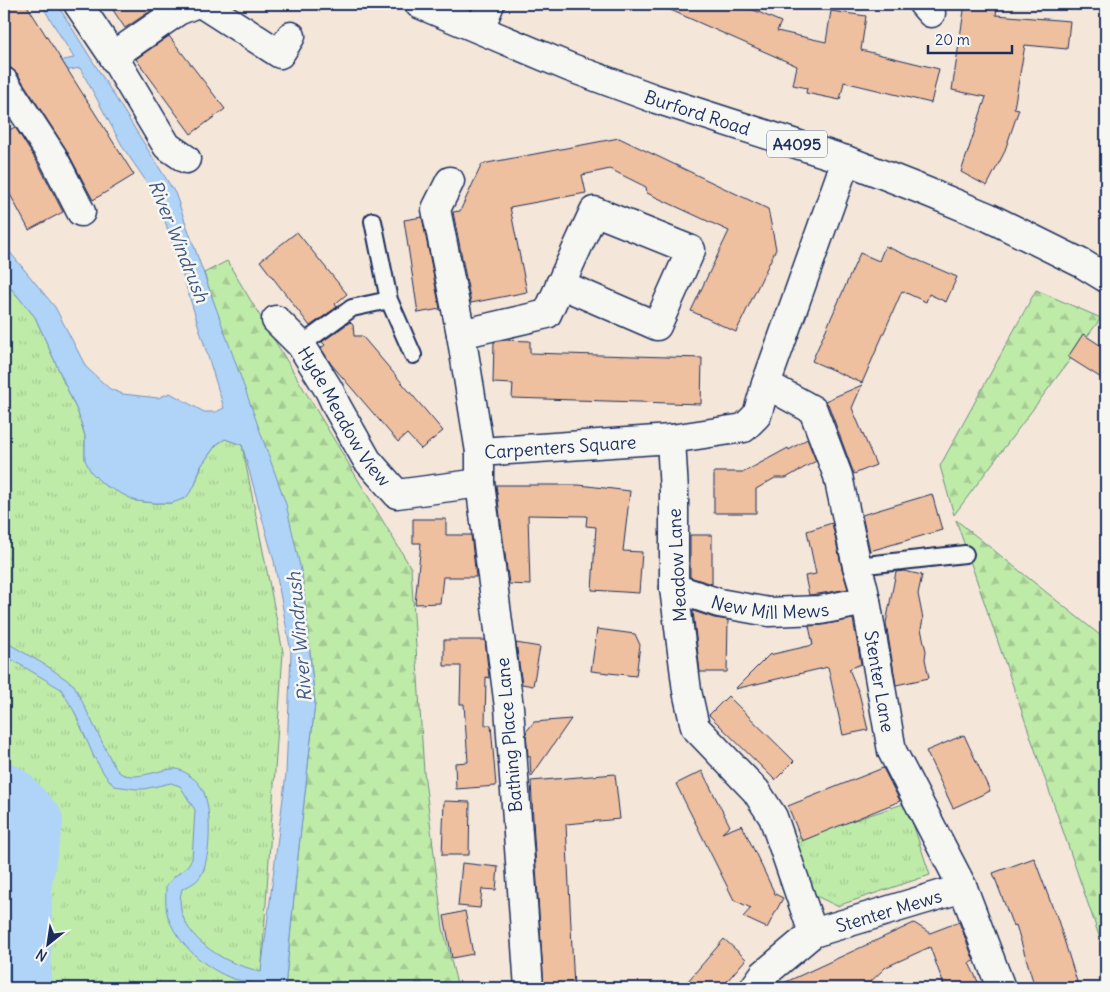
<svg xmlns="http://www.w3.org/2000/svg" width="1110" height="992" font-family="Delius,sans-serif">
  <defs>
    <pattern id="grass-tufts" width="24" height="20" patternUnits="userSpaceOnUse" patternTransform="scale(1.25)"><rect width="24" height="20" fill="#bfeba8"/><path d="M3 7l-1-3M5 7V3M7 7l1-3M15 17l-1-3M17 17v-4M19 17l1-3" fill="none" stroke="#a4ca93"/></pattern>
    <pattern id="forest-firs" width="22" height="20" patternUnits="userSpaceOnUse" patternTransform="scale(1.25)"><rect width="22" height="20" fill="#bfeba8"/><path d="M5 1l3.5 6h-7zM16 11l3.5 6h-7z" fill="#a4ca93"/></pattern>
  </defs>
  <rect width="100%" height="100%" fill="#f4e6d9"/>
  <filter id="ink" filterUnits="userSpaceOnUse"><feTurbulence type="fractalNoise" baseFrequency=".02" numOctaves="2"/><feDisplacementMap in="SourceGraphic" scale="10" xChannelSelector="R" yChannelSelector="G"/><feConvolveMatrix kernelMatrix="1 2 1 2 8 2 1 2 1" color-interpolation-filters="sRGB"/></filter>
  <g filter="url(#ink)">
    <!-- grass -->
    <path fill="url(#grass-tufts)" stroke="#6d8d83" d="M 4,280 L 35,317 L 78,413 L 85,436 L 85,460 L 136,501 L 155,503 L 172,503 L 195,485 L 201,466 L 216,445 L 225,439 L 242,445 L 283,652 L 262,962 L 261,988 L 40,988 L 52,818 L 4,772 Z
      M 906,803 L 930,875 L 837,906 L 812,894 L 794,840 Z"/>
    <!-- forest -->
    <path fill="url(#forest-firs)" stroke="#6d8d83" d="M 227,261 L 411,568 L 424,772 L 443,928 L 458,988 L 285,988 L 298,856 L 315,703 L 302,575 L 204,273 Z
      M 1036,290 L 1101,318 L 954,515 L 940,466 Z
      M 956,520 L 1106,640 L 1106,956 Z"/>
    <!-- water -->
    <path fill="#afd4f8" stroke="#7492ba" d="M 41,4 L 57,4 L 175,193 L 286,504 L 302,575 L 315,703 L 298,856 L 285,988 L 261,988 L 261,985 C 252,983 243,981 234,979 C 207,970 174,942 167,913 C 165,905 166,895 166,886 L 175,876 L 186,868 L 192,859 L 195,810 L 180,786 L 171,783 L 144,789 L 136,789 L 114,786 L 105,775 L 94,757 L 74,711 L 61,689 L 4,655 L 4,641 L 47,666 L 74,685 L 113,764 C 115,767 117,770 120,773 C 136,782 160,768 177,769 C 181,770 187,773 190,776 C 193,778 197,781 199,784 C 211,799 210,832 208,851 C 206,861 204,876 195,882 C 191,885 186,887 182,889 C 173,920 199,945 225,959 C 236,965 249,968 261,972 L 286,774 L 291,652 L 274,561 L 242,445 L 225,439 L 216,445 L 201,466 L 195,485 L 186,498 L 172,503 L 155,503 L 136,501 L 104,485 L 91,472 L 85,460 L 85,436 L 78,413 L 35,317 L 4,280 L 4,245 L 55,307 L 86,367 L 101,381 L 110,389 L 123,394 L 158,398 L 170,393 L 204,412 L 216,412 L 224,408 L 178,260 L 157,197 L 124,149 L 80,68 L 4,82 L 4,72 L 74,58 Z"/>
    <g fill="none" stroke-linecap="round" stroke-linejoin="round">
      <!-- river -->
      <path stroke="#afd4f8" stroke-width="50" d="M 4,787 L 13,793 L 38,821 L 27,882 L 26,988"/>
    </g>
    <!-- building -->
    <path fill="#efc09f" stroke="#1b2f5e" d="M 4,4 L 26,4 L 134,175 L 93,200 L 66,149 L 17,73 L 11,68 L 8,67 L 4,61 Z
      M 109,4 L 161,4 L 125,28 Z
      M 657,4 L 740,4 L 781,22 L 777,31 L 826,42 L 831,11 L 866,16 L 861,50 L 939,69 L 931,103 L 844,82 L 840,100 L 806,93 L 807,88 L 793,85 L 797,66 Z
      M 965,4 L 974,4 L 997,7 L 996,15 L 1070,21 L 1067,49 L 1025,45 L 1014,108 L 1019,109 L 1004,153 L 987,186 L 961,172 L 986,97 L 952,90 Z
      M 169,36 L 225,109 L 191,134 L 136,59 Z
      M 15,127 L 39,165 L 63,212 L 29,230 L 4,183 L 4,133 Z
      M 619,138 L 768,209 L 776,249 L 736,332 L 691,311 L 729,231 L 647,193 L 646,187 L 610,169 L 582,175 L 586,193 L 510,207 L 527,292 L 471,303 L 453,212 L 460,211 L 482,164 Z
      M 422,217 L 440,309 L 418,313 L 404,220 Z
      M 297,232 L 347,294 L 335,304 L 337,307 L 310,326 L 260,261 Z
      M 885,246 L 957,277 L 946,302 L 929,294 L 926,302 L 902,291 L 862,383 L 812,361 L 860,253 L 879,261 Z
      M 350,322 L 353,325 L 354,336 L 362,336 L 443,431 L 421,449 L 407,434 L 398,442 L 331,364 L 321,348 L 325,345 L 322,342 Z
      M 1083,334 L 1106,349 L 1106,381 L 1068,357 Z
      M 504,340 L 530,341 L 530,353 L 702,358 L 701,404 L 512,398 L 513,384 L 493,383 L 494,342 Z
      M 862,385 L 852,408 L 876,465 L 854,474 L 828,404 L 825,401 Z
      M 807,439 L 816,461 L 786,478 L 775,478 L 756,489 L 756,513 L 714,513 L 714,472 L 744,472 L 788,448 L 789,450 Z
      M 496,485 L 579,485 L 630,491 L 623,551 L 642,552 L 639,593 L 592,590 L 596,527 L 586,526 L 587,516 L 528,515 L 530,585 L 509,584 Z
      M 932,494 L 942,530 L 870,551 L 862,515 Z
      M 413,519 L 446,519 L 446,535 L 471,535 L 476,577 L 443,577 L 440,603 L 415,604 L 421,543 L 413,543 Z
      M 832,523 L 842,569 L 848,589 L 818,594 L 809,595 L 805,576 L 816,574 L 807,531 Z
      M 690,535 L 712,535 L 712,584 L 690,577 Z
      M 904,571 L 922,575 L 918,594 L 923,619 L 921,629 L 926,651 L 925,659 L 929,678 L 896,685 L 886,623 L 896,572 Z
      M 693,611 L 714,618 L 728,620 L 727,672 L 700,672 Z
      M 853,619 L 861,664 L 849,669 L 859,693 L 868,730 L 843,735 L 828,667 L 735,689 L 769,655 L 813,645 L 809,626 L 823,625 Z
      M 597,629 L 635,634 L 640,645 L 636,676 L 591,671 Z
      M 444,640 L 485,640 L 489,678 L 486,677 L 485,725 L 491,725 L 496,786 L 456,789 L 455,763 L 468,762 L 464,704 L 460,704 L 461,666 L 444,666 Z
      M 516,643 L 540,647 L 533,686 L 522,684 Z
      M 728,696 L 794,761 L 775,780 L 709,715 Z
      M 571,719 L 531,777 L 530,756 L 528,756 L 526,732 L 534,722 Z
      M 964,735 L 990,791 L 953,808 L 926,751 Z
      M 883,768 L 900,801 L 802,841 L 788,806 Z
      M 702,771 L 730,826 L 722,833 L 742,825 L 775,894 L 783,898 L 767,928 L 743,917 L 751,908 L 734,900 L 676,784 Z
      M 615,774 L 620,819 L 566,824 L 574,988 L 544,988 L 534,837 L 531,781 Z
      M 444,801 L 470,802 L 469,855 L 442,855 Z
      M 1034,858 L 1055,914 L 1056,914 L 1079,988 L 1039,988 L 1036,980 L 1033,981 L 1016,925 L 1013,926 L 993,873 Z
      M 462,863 L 498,867 L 496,890 L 482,889 L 480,908 L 458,906 Z
      M 465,911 L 473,954 L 452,958 L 444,916 Z
      M 959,922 L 974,961 L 969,963 L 981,988 L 945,988 L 930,947 L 886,967 L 864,988 L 773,988 L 914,923 L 930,933 Z
      M 724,939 L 746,959 L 721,988 L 682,988 Z"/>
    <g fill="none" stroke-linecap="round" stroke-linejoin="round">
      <!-- lane casing -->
      <g stroke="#1b2f5e" stroke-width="20">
        <path id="lane" d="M 373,221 L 389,300 L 413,355
          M 301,345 L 352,308 L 389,300
          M 857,566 L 965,554"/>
      </g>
      <!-- street casing -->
      <g stroke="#1b2f5e" stroke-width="31">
        <g id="street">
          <path d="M 78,4 L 113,56 L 167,146 L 186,159"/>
          <path d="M 202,4 L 280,54 L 291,36"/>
          <path d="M 923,4 L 931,13"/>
          <path d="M 480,29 L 490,4"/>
          <path d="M 113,56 L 178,11 L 195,4"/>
          <path d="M 4,82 L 53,157 L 81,212"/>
          <path d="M 450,181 L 436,209 L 461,334 L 480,452"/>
          <path id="s1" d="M 276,320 L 301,345 L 329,390 L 337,407 L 367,460 L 397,494 L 480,483"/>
          <path d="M 461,334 L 547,314 L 594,211 L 691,250 L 657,326 L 560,284"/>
          <path id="s2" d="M 766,384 L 813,410 L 838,476 L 857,566 L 863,586 L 866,601 L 892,751 L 963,888 L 1001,988"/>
          <path id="s3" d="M 674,588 L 719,603 L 769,612 L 820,610 L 866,601"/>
          <path id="s4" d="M 813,933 L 963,888"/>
          <path id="s5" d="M 529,988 L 509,707 L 480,483 L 480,452 L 671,439"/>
          <path d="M 754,988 L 764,974 L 813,933 L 773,817 L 756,791 L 695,727 L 687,691 L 674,588 L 674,492 L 671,439 L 744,428 L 757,415 L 766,384 L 846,160"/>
        </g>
      </g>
      <!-- primary casing -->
      <g stroke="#1b2f5e" stroke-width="31">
        <g id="primary">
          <path id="s6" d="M 419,4 L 569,67 L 653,98 L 846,160 L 925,191 L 988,217 L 1083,264 L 1106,278"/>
        </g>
      </g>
      <!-- lane -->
      <use href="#lane" stroke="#f6f6f2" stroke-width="16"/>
      <!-- street -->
      <use href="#street" stroke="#f6f6f2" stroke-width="28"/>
      <!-- primary -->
      <use href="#primary" stroke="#f6f6f2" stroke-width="28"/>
    </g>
  </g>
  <g text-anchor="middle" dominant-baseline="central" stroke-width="5" stroke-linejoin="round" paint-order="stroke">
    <!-- shield labels -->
    <rect fill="#f6f6f2" stroke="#5d6b8a" stroke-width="1" x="767" y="130.5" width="60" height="27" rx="4"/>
    <g font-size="16" font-weight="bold" fill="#1b2f5e">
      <text x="797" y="144">A4095</text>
    </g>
    <!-- street labels -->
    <g font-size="18" fill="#1b2f5e" stroke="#f6f6f2">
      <text stroke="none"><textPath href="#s6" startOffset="299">Burford Road</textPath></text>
      <text stroke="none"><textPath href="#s1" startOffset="119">Hyde Meadow View</textPath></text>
      <text stroke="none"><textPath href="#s5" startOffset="619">Carpenters Square</textPath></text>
      <text transform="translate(677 565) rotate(-93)">Meadow Lane</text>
      <text stroke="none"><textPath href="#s3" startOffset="99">New Mill Mews</textPath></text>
      <text stroke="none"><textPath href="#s2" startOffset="334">Stenter Lane</textPath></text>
      <text transform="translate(509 735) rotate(-95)">Bathing Place Lane</text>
      <text stroke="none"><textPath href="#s4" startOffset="79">Stenter Mews</textPath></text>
    </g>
    <!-- water labels -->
    <g font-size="19" font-style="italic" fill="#405884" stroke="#f6f6f2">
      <text transform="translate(179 241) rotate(68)">River Windrush</text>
      <text transform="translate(299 637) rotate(-95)">River Windrush</text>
    </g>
  </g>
  <!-- margin -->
  <rect width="1110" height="992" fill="none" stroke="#f6f6f2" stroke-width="20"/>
  <rect x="10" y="10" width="1090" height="972" fill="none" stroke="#1b2f5e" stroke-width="2" filter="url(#ink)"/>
  <!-- north arrow -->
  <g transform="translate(48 944) rotate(210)" stroke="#f6f6f2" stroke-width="4" paint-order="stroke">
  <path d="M0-4L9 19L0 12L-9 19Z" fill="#1b2f5e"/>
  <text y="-8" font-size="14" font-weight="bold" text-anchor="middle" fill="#1b2f5e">N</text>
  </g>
  <!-- scale -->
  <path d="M928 45v8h84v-8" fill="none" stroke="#1b2f5e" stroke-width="2.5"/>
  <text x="935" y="45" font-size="15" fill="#1b2f5e" stroke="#f6f6f2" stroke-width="4" paint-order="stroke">20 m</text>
</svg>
